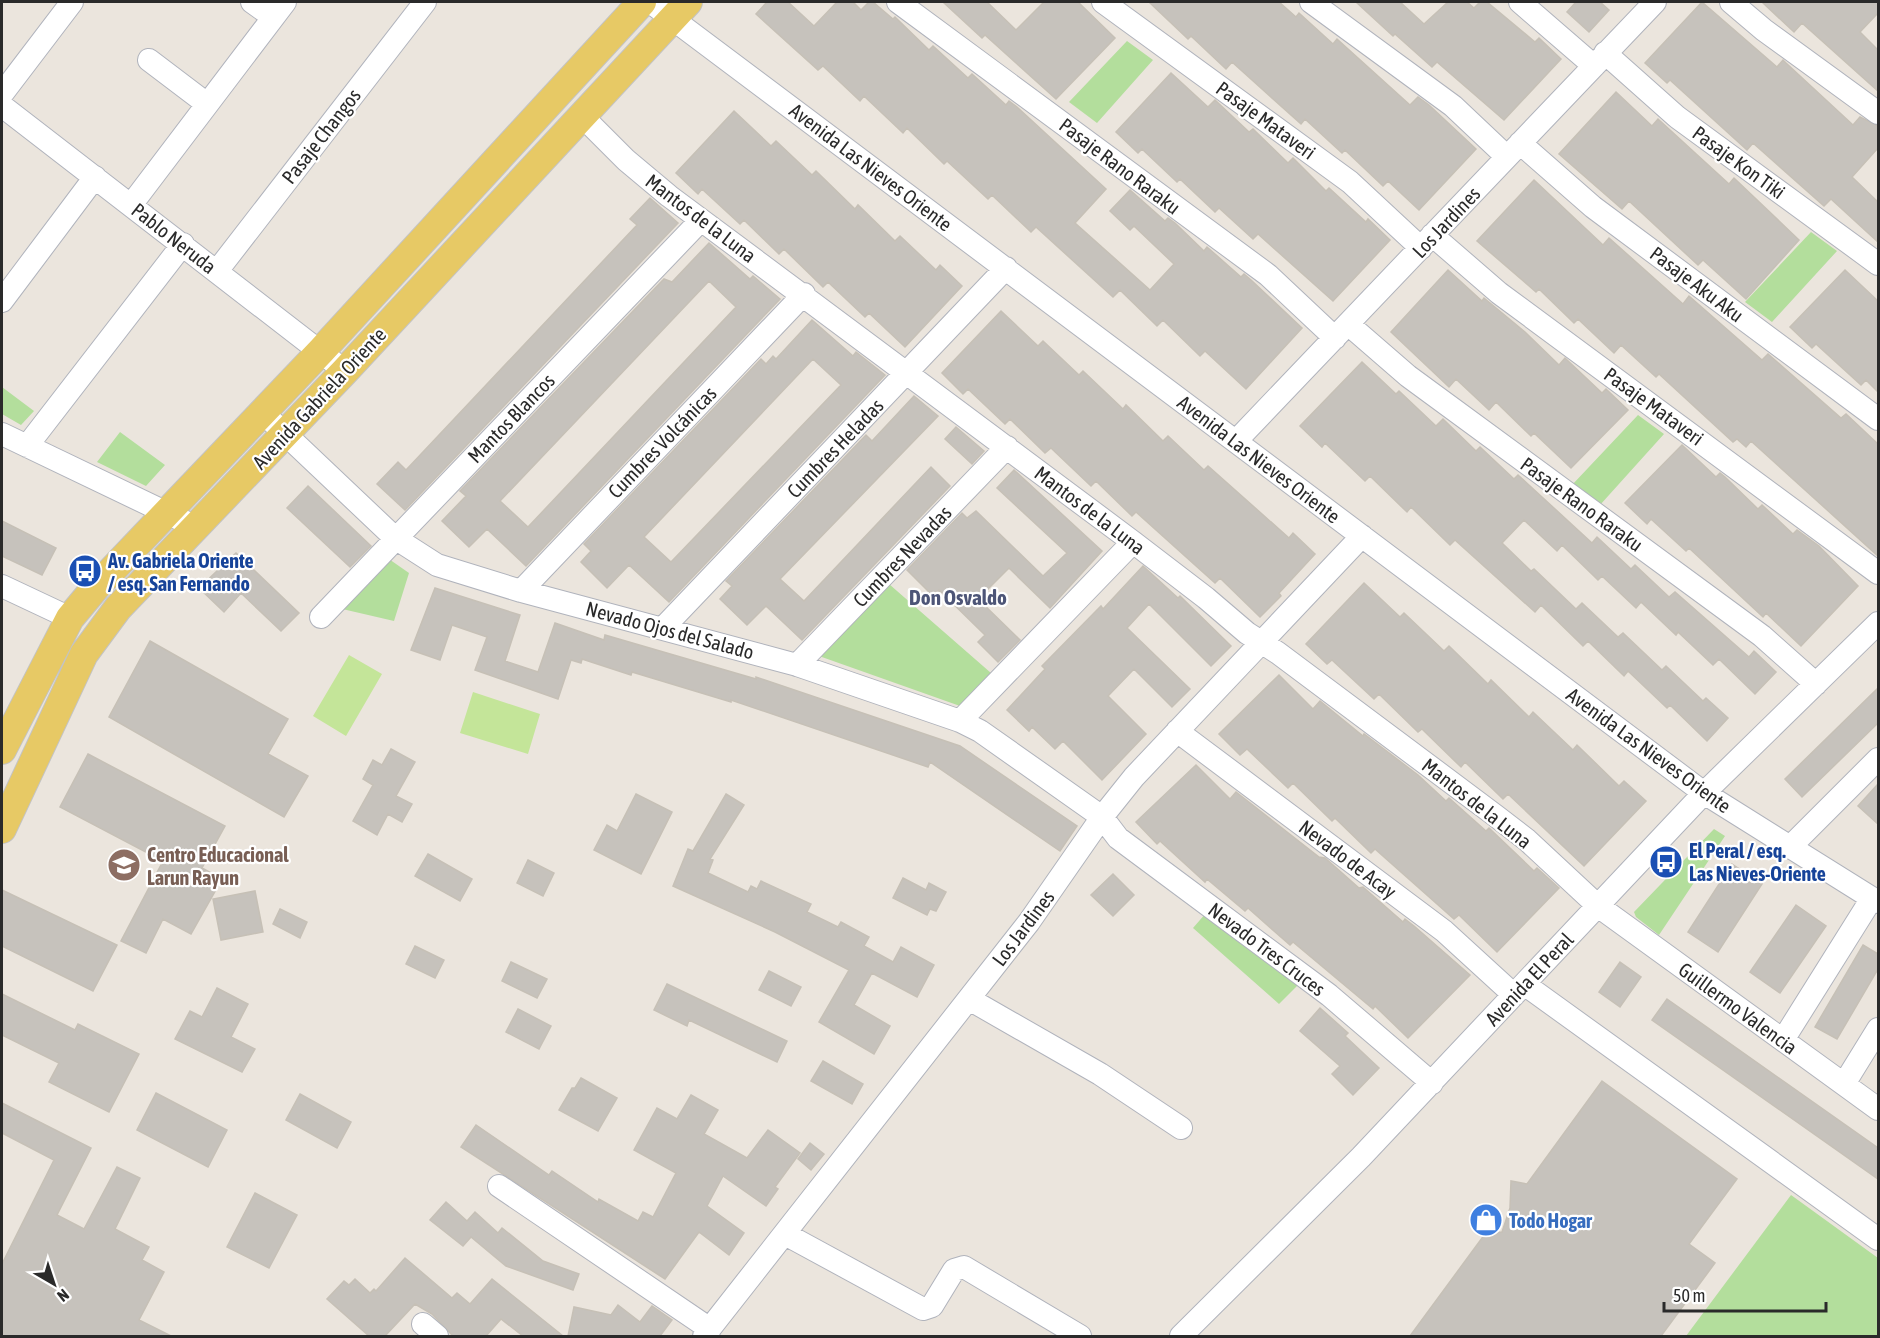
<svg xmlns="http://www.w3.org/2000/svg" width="1880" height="1338" font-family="'Asap Condensed',sans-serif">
  <rect width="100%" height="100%" fill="#ebe5dd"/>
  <!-- green -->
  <path fill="#b3de9c" d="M 1127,41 L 1153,60 L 1097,123 L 1069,102 Z
    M 1811,232 L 1837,251 L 1772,322 L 1745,302 Z
    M 2,387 L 34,411 L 21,425 L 2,414 Z
    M 1638,415 L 1664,434 L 1600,505 L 1572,485 Z
    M 120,432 L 165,465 L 146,486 L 97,462 Z
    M 386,557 L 409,573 L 394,621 L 338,608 Z
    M 889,584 L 991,673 L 960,706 L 819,656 Z
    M 1714,829 L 1725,836 L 1659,935 L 1636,917 L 1634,912 Z
    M 1206,913 L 1301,982 L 1279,1004 L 1193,928 Z
    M 1791,1195 L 1878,1258 L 1878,1336 L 1686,1336 Z"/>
  <!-- pitch -->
  <path fill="#c4e599" d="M 349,655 L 382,674 L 346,736 L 313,716 Z
    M 473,692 L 540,714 L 528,754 L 460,733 Z"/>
  <!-- building -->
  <path fill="#c6c2bc" stroke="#c6c0b6" stroke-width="1.5" fill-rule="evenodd" d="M 767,2 L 788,2 L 814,26 L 837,2 L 853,2 L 861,10 L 869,2 L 873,2 L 893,19 L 895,17 L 929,50 L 933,46 L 968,78 L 972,74 L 1006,105 L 1009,101 L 1017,107 L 1106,189 L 1075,223 L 1150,290 L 1174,264 L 1134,226 L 1130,230 L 1110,211 L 1130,190 L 1165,221 L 1168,218 L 1175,223 L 1204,251 L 1207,247 L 1241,277 L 1244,274 L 1251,280 L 1302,328 L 1246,389 L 1205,351 L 1200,356 L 1163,320 L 1157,326 L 1120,290 L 1113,297 L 1036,227 L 1031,232 L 992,195 L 988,199 L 947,161 L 944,164 L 907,128 L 903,133 L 864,96 L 860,101 L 823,66 L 818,70 L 756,14 Z
    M 943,2 L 987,2 L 1016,30 L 1044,2 L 1078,2 L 1115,38 L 1056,99 L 985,35 L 982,38 Z
    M 1149,2 L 1279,2 L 1296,17 L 1299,13 L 1333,44 L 1337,39 L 1410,105 L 1418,97 L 1429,105 L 1476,149 L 1419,210 L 1388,181 L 1383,186 L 1345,150 L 1342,153 L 1305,119 L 1301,124 L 1232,62 L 1226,69 L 1191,36 L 1188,39 Z
    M 1356,2 L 1400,2 L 1424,24 L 1448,2 L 1467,2 L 1474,8 L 1480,2 L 1487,2 L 1535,42 L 1539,38 L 1561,59 L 1504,120 L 1437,62 L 1432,67 L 1395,34 L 1393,36 Z
    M 1576,2 L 1600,2 L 1609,10 L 1589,32 L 1567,12 Z
    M 1702,2 L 1777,67 L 1783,60 L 1786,63 L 1853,125 L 1860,117 L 1878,126 L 1878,148 L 1852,177 L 1878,202 L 1878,242 L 1831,199 L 1824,206 L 1753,143 L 1747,150 L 1670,80 L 1667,83 L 1645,63 Z
    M 1762,2 L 1878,2 L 1878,13 L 1860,32 L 1878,50 L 1878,91 L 1802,23 L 1794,32 Z
    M 1171,73 L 1208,107 L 1215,100 L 1249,132 L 1253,129 L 1288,163 L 1293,158 L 1326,191 L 1329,188 L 1366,222 L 1368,219 L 1390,240 L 1333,301 L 1258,234 L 1253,239 L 1219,208 L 1215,212 L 1180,179 L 1177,182 L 1142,149 L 1138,153 L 1116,132 Z
    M 1616,92 L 1652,126 L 1658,119 L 1729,184 L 1734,178 L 1799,240 L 1746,299 L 1703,260 L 1698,265 L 1629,201 L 1622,209 L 1559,154 Z
    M 734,111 L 771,146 L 776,141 L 812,175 L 816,171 L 855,209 L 858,205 L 895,241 L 900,236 L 936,270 L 940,265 L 962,286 L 905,347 L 869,313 L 865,317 L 828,282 L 823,287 L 784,249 L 779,254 L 744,220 L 740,224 L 702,189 L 698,194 L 676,173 Z
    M 1534,180 L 1603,245 L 1609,238 L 1683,304 L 1689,296 L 1762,360 L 1768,354 L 1841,418 L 1846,414 L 1878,444 L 1878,556 L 1751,441 L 1746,447 L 1737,439 L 1733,442 L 1659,374 L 1656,377 L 1621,345 L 1614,353 L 1578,319 L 1574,323 L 1539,289 L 1536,292 L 1477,241 Z
    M 650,198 L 678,223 L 405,510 L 377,484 L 398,462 L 406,470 L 637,225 L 630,219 Z
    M 709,243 L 750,279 L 753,276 L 780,299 L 526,566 L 487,529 L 469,547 L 442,521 L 466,496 L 460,491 L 664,279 L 672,282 ZM 709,281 L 736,307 L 528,527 L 500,501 Z
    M 1448,270 L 1482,301 L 1484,298 L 1525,332 L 1559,365 L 1565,358 L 1602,393 L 1606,389 L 1628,410 L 1571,468 L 1534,433 L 1531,436 L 1496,402 L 1489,410 L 1456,379 L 1449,387 L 1391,332 Z
    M 1845,270 L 1878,301 L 1878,392 L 1866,380 L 1861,385 L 1816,344 L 1812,348 L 1790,327 Z
    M 1001,311 L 1038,346 L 1043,341 L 1079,375 L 1083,371 L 1123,409 L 1126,405 L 1163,441 L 1168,436 L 1204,470 L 1208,466 L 1289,538 L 1293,533 L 1315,554 L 1279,593 L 1281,596 L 1260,617 L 1220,578 L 1215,583 L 1136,512 L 1132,516 L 1096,481 L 1091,486 L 1051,448 L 1045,453 L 1010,419 L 1005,424 L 968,389 L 963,394 L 942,373 Z
    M 812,320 L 853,356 L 856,352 L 885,375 L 669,602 L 629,565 L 607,588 L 581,562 L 591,551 L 584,544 L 761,359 L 766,364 L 773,356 L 776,359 ZM 813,359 L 841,385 L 671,562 L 644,537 Z
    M 1362,362 L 1396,394 L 1399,391 L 1436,426 L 1443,419 L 1476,451 L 1480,447 L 1514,479 L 1518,475 L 1592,543 L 1597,537 L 1631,569 L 1635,565 L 1669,597 L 1675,592 L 1749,657 L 1754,651 L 1776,672 L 1755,694 L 1719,659 L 1713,665 L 1678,632 L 1676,635 L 1641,602 L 1636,608 L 1602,576 L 1598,580 L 1562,545 L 1557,551 L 1524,520 L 1502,543 L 1531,571 L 1534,569 L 1576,609 L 1582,603 L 1618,637 L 1623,633 L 1662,670 L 1666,666 L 1703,701 L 1706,698 L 1728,718 L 1707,741 L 1670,705 L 1667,708 L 1628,671 L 1624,676 L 1588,641 L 1583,646 L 1541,605 L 1535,612 L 1455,540 L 1450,545 L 1411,507 L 1407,512 L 1370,476 L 1365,481 L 1325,443 L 1322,447 L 1300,426 Z
    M 914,396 L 938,416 L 780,579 L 804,601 L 931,467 L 950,486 L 802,640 L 766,606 L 747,625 L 720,599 L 732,586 L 726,581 L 866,435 L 872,441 Z
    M 956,427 L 984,451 L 972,464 L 945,439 Z
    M 1682,445 L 1716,477 L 1720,473 L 1725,477 L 1758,509 L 1762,505 L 1793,534 L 1797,530 L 1819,546 L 1858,586 L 1801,646 L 1766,613 L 1763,617 L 1689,548 L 1686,551 L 1651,519 L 1647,524 L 1625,503 Z
    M 1014,470 L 1102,551 L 1050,608 L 1009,568 L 984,593 L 979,600 L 1020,640 L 998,662 L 978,642 L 985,635 L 939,590 L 933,596 L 907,570 L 962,513 L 967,518 L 976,511 L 1043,576 L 1067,553 L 997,488 Z
    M 308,486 L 371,546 L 350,567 L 287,508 Z
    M 2,521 L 56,548 L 42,575 L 2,556 Z
    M 236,553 L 299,613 L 281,631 L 241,593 L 224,612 L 199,588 Z
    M 1143,566 L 1178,598 L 1180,596 L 1231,646 L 1211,666 L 1149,604 L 1127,628 L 1190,689 L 1172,707 L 1134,669 L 1108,696 L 1146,734 L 1102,780 L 1063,741 L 1055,749 L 1032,727 L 1029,731 L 1007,710 L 1045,669 L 1042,666 L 1101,606 L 1103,609 Z
    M 1364,583 L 1400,617 L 1404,613 L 1444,651 L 1449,646 L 1488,684 L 1491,680 L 1529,717 L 1533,712 L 1573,750 L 1577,745 L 1619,786 L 1624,781 L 1646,801 L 1584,866 L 1508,794 L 1503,799 L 1465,762 L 1461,767 L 1422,729 L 1418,732 L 1379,694 L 1374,699 L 1332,660 L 1327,664 L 1306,644 Z
    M 435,588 L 520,615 L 505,661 L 538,672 L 555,623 L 604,640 L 605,635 L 756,679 L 756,677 L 960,746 L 1077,826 L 1060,851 L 930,762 L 928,767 L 731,700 L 731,702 L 632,672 L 631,675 L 582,659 L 581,663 L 571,660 L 558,699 L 475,670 L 487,637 L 452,625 L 440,660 L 411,650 Z
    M 150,641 L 288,719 L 268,754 L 308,776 L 284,817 L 109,717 Z
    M 1279,675 L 1313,709 L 1320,701 L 1363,736 L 1364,734 L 1418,775 L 1446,801 L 1449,798 L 1486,831 L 1489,828 L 1534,871 L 1537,868 L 1559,888 L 1497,952 L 1459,915 L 1454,919 L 1375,849 L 1371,853 L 1335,818 L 1332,821 L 1293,783 L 1288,788 L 1247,749 L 1240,755 L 1219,734 Z
    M 1878,688 L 1878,723 L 1802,797 L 1785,779 Z
    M 391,749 L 415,762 L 396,796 L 412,804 L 402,822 L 388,814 L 377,835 L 353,821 L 373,785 L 363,779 L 373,760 L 382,765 Z
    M 88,754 L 225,826 L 202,868 L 222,879 L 191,934 L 163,919 L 146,953 L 121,941 L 163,861 L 60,807 Z
    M 1196,765 L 1230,799 L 1236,792 L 1319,857 L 1325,858 L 1359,888 L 1363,887 L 1403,922 L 1405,919 L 1414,926 L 1470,975 L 1408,1038 L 1375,1006 L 1373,1009 L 1293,942 L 1290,945 L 1248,908 L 1245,911 L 1207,879 L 1205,882 L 1160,841 L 1157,844 L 1136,822 Z
    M 1878,784 L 1878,824 L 1858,806 Z
    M 636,794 L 672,812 L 641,874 L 594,850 L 607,825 L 617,831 Z
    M 726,794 L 744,805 L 710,859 L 713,860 L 708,873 L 748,892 L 751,886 L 757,889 L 761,881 L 811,904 L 807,912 L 838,927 L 841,922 L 869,937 L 864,946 L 893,962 L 901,947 L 934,965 L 917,997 L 872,973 L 854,1005 L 890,1026 L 874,1054 L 819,1022 L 849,970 L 775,932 L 673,886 L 688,849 L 693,851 Z
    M 428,854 L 472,879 L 460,901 L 415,876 Z
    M 528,860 L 554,873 L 543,896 L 517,883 Z
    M 1732,864 L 1762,884 L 1718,952 L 1688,932 Z
    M 1113,874 L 1134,895 L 1113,916 L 1091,895 Z
    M 903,878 L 926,890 L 929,883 L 946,892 L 936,911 L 930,909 L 927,915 L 893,898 Z
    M 2,890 L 117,945 L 93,991 L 2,946 Z
    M 255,891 L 263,932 L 221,940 L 213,899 Z
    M 1796,905 L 1826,926 L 1780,993 L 1750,972 Z
    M 280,909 L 307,922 L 300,938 L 273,924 Z
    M 1863,945 L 1878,954 L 1878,969 L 1837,1039 L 1815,1027 Z
    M 415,946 L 444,960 L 435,978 L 406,964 Z
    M 511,962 L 547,979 L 537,998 L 502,981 Z
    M 1620,962 L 1641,977 L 1620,1007 L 1599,992 Z
    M 769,971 L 801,987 L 791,1006 L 759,990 Z
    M 667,984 L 787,1041 L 777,1062 L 689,1020 L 687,1026 L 654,1010 Z
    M 217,988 L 248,1004 L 231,1037 L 255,1049 L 242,1072 L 175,1039 L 190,1011 L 202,1017 Z
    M 2,994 L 75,1030 L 78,1024 L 139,1054 L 109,1112 L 49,1082 L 59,1063 L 2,1035 Z
    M 1667,999 L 1878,1148 L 1878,1179 L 1652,1020 Z
    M 1320,1008 L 1348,1033 L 1345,1036 L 1379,1068 L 1353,1095 L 1332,1074 L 1340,1066 L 1300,1031 Z
    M 518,1009 L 551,1026 L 539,1049 L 506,1032 Z
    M 823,1061 L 863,1084 L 852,1104 L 811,1081 Z
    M 581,1078 L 617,1098 L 598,1131 L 559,1110 L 572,1088 L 575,1088 Z
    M 1602,1081 L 1737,1179 L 1689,1244 L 1715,1263 L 1661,1336 L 1410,1336 L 1485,1234 L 1502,1232 L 1510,1208 L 1511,1181 L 1527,1184 Z
    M 156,1093 L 227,1130 L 208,1167 L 137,1130 Z
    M 300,1094 L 351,1122 L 337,1148 L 286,1120 Z
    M 691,1095 L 718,1110 L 704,1134 L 747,1158 L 768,1130 L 800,1153 L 775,1187 L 778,1189 L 766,1206 L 723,1176 L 707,1206 L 744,1233 L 729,1255 L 699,1232 L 665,1279 L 461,1147 L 476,1125 L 549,1175 L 552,1171 L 598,1202 L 599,1199 L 638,1221 L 643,1212 L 653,1217 L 676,1173 L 634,1150 L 657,1108 L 677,1119 Z
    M 2,1103 L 91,1148 L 57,1215 L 84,1229 L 117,1167 L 140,1178 L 115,1229 L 149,1247 L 142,1260 L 164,1272 L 139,1320 L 171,1336 L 2,1336 L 2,1264 L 54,1160 L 2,1133 Z
    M 810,1143 L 824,1154 L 811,1170 L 798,1159 Z
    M 255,1193 L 297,1215 L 269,1268 L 227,1247 Z
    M 446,1202 L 467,1221 L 475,1212 L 498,1233 L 502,1228 L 543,1261 L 579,1274 L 573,1290 L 506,1266 L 471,1237 L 463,1246 L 430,1220 Z
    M 405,1258 L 452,1298 L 457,1293 L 470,1304 L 492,1279 L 563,1336 L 523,1336 L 501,1319 L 486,1336 L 453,1336 L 432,1314 L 415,1304 L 385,1336 L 369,1336 L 327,1299 L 344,1281 L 349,1285 L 355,1279 L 370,1293 L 374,1289 L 376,1291 Z
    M 618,1305 L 640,1322 L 652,1306 L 672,1320 L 660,1336 L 568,1336 L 574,1307 L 611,1315 Z"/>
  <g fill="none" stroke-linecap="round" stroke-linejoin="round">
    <!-- minor casing -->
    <g stroke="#b0b3bc" stroke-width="24">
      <path id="minor" d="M 252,2 L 273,17
        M 650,2 L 1704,793 L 1878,902
        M 898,2 L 1268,275 L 1335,338
        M 1103,2 L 1350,182 L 1421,248
        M 1311,2 L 1453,106 L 1507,157
        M 1520,2 L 1594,66
        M 1731,2 L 1764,30 L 1878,113
        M 1605,53 L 1677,117 L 1878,264
        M 149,60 L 207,104
        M 2,94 L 72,2
        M 2,106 L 345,371
        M 581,115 L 626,160 L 669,196 L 1133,542 L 1206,598 L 1247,633 L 1278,653 L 1496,816 L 1527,840 L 1598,906 L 1878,1109
        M 1520,143 L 1593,207 L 1878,419
        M 131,205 L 285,2
        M 1432,235 L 1499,293 L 1878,573
        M 217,271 L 425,2
        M 2,301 L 95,177
        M 1348,324 L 1408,376 L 1762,636 L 1816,684
        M 262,412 L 395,538 L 437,565 L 521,591 L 797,665 L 960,721 L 980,731 L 1102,817 L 1118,838 L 1329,995 L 1432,1083
        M 2,434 L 196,527
        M 1236,441 L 1655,2
        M 27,446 L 183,244
        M 2,586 L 70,618
        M 521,591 L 804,294
        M 321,617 L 701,220
        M 663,628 L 1006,268
        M 797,665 L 1007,447
        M 960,721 L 1133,542
        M 1177,731 L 1444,931 L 1514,995
        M 1790,847 L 1878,759
        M 1524,984 L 1878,1239
        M 969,999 L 1100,1074 L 1181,1128
        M 1783,1040 L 1872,898
        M 1844,1084 L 1878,1029
        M 499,1186 L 710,1329
        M 785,1234 L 923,1309 L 932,1306 L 954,1270 L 964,1267 L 1080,1336
        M 423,1324 L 437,1336
        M 704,1336 L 1029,922 L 1102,817 L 1134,777 L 1362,536
        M 1181,1336 L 1361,1157 L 1704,793 L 1878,623"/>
    </g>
    <!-- major casing -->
    <g stroke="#c3c3c3" stroke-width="30">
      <path id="major" d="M 2,750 L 70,618 L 96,587 L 321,351 L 642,2
        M 2,829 L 84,654 L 118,608 L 345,371 L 688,2"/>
    </g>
    <!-- minor -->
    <use href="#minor" stroke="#fff" stroke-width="22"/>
    <!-- major -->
    <use href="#major" stroke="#e7c965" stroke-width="28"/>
  </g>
  <!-- icons -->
  <defs>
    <g id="bus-disc" transform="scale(1.725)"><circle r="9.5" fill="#1a4fb4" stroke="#fff"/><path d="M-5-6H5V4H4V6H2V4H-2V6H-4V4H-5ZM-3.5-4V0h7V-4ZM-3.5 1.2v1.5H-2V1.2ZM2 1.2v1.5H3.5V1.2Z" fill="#fff"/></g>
    <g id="school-disc" transform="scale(1.725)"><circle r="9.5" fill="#8d6e63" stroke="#fff"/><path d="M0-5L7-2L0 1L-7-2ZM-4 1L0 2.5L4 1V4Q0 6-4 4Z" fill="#fff"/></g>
    <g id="shop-disc" transform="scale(1.725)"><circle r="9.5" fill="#3f7fe0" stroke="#fff"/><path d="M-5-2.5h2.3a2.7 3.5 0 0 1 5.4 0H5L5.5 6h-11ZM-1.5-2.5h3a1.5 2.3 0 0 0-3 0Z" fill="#fff"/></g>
  </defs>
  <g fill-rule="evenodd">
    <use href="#bus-disc" x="85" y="571"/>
    <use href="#bus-disc" x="1666" y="862"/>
    <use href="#school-disc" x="124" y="865"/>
    <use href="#shop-disc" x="1486" y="1220"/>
  </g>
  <g text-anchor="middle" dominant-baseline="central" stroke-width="4.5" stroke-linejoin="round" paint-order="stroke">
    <!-- street labels -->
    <g font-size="20" fill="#2a2a2a" stroke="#fff">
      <text transform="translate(1266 120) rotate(36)">Pasaje Mataveri</text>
      <text transform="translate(321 136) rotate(-52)">Pasaje Changos</text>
      <text transform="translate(1739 162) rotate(36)">Pasaje Kon Tiki</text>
      <text transform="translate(1120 166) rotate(37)">Pasaje Rano Raraku</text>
      <text transform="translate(871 167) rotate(37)">Avenida Las Nieves Oriente</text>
      <text transform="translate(701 218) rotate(37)">Mantos de la Luna</text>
      <text transform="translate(1446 222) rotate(-47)">Los Jardines</text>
      <text transform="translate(174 238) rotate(38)">Pablo Neruda</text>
      <text transform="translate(1697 284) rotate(37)">Pasaje Aku Aku</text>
      <text transform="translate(319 398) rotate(-47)">Avenida Gabriela Oriente</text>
      <text transform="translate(1654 406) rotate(36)">Pasaje Mataveri</text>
      <text transform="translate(511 418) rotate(-46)">Mantos Blancos</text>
      <text transform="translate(662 442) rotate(-46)">Cumbres Volcánicas</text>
      <text transform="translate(835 448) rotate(-46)">Cumbres Heladas</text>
      <text transform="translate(1259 459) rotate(37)">Avenida Las Nieves Oriente</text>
      <text transform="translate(1582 504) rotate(36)">Pasaje Rano Raraku</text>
      <text transform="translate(1090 510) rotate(37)">Mantos de la Luna</text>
      <text transform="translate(902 556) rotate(-46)">Cumbres Nevadas</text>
      <text transform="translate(670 630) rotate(15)">Nevado Ojos del Salado</text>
      <text transform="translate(1649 750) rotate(36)">Avenida Las Nieves Oriente</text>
      <text transform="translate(1477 803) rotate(38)">Mantos de la Luna</text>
      <text transform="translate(1348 859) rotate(37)">Nevado de Acay</text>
      <text transform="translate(1023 928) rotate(-53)">Los Jardines</text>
      <text transform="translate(1267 949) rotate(37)">Nevado Tres Cruces</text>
      <text transform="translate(1529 979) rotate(-47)">Avenida El Peral</text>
      <text transform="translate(1738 1008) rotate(36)">Guillermo Valencia</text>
    </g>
    <!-- transit labels -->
    <g font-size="20" font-weight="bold" fill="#164399" stroke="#fff" text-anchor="start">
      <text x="108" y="560">Av. Gabriela Oriente<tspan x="108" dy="23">/ esq. San Fernando</tspan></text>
      <text x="1689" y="850">El Peral / esq.<tspan x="1689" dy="23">Las Nieves-Oriente</tspan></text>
    </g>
    <!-- education labels -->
    <g font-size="20" font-weight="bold" fill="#785e54" stroke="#fff" text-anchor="start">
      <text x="147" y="854">Centro Educacional<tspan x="147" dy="23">Larun Rayun</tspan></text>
    </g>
    <!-- shop labels -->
    <g font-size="20" font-weight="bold" fill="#366cbe" stroke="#fff" text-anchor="start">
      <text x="1509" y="1220">Todo Hogar</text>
    </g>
    <!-- neighbourhood labels -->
    <g font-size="21" font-weight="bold" fill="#4d5577" stroke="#fff">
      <text x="958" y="597">Don Osvaldo</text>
    </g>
  </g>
  <!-- border -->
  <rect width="1880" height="1338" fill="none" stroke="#2a2a2a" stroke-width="6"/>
  <!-- north arrow -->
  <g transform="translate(54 1284) rotate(141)" stroke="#ffffff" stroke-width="4.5" paint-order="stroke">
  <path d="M0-4.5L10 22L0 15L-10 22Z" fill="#2a2a2a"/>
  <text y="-9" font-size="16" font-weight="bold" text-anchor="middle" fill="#2a2a2a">N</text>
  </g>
  <!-- scale -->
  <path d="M1664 1302v9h162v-9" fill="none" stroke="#2a2a2a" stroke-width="3"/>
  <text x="1673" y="1302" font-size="18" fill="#2a2a2a" stroke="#ffffff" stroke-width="4.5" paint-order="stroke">50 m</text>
</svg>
